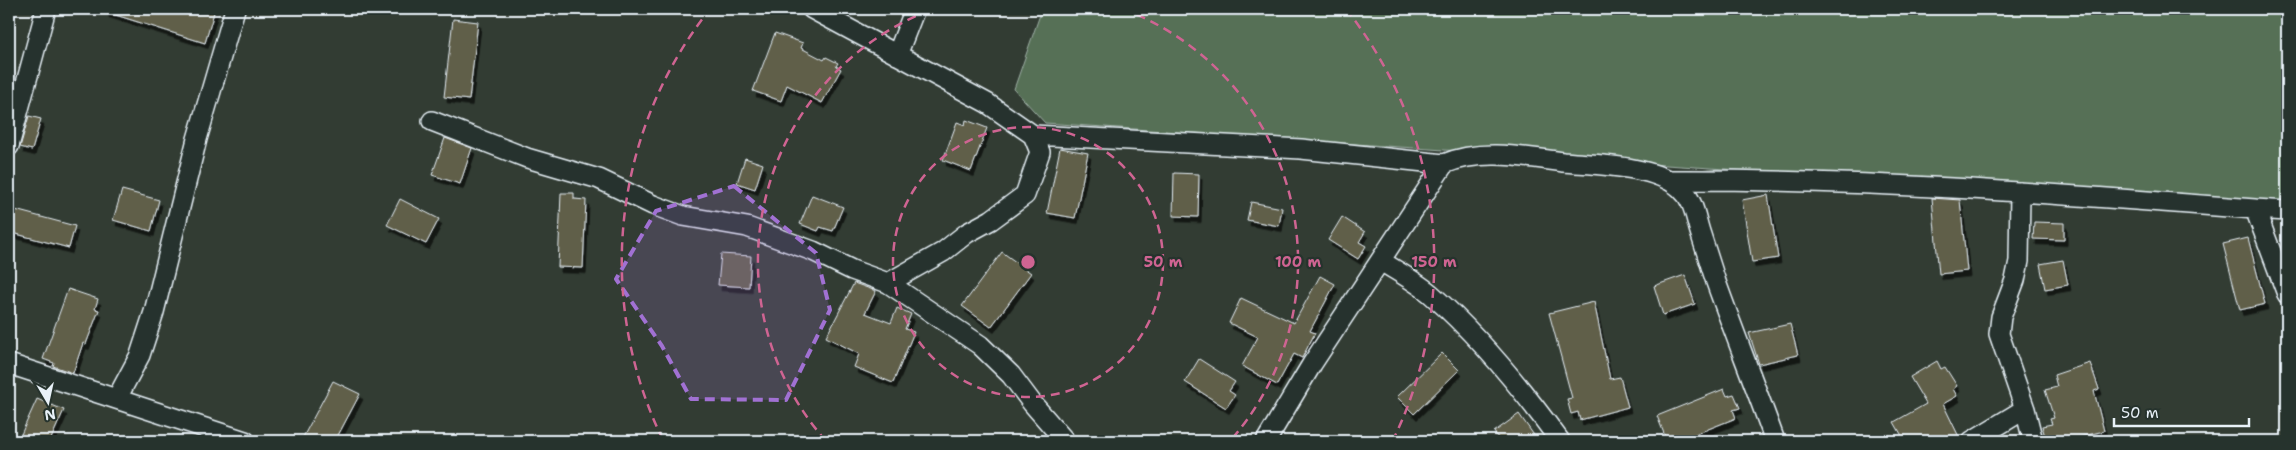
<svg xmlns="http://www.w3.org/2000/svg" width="2296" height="450" font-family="'Shantell Sans',sans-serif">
  <defs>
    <filter id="shadow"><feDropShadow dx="3" dy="5.5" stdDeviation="0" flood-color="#0009"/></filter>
  </defs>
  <rect width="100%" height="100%" fill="#323c33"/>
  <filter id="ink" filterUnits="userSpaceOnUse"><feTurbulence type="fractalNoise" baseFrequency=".02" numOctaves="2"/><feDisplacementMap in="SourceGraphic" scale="10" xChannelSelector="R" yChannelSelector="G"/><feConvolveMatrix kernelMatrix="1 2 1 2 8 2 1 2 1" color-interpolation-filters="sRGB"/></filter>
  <g filter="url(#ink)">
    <!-- green -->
    <path fill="#567056" stroke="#9fb0a7" d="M 1042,9 L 2287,9 L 2287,207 L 1045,123 L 1014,89 Z"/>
    <!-- building -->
    <path fill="#605e4a" stroke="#e8f1f8" filter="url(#shadow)" d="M 106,9 L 215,9 L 205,43 L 106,12 Z
      M 453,19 L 478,22 L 469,100 L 444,97 Z
      M 775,33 L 803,43 L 801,48 L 824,60 L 826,57 L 838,63 L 836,66 L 841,69 L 822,103 L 787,85 L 781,101 L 753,91 Z
      M 29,116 L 41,119 L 32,150 L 20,147 Z
      M 966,120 L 987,128 L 971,171 L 943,160 L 957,122 L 965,125 Z
      M 445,138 L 472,148 L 460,184 L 432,175 Z
      M 1060,148 L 1088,153 L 1075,218 L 1047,213 Z
      M 745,158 L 763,164 L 755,189 L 737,183 Z
      M 1174,173 L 1199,174 L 1198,217 L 1173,216 Z
      M 122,190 L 159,200 L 151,231 L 113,220 Z
      M 561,193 L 574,193 L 574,199 L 586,200 L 583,268 L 558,267 Z
      M 812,195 L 843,207 L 833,231 L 820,227 L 818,231 L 800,224 Z
      M 1768,195 L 1778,258 L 1752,262 L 1742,200 Z
      M 1932,198 L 1960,200 L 1967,271 L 1939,274 Z
      M 400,199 L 439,219 L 426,244 L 387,225 Z
      M 1251,202 L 1282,208 L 1279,226 L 1247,220 Z
      M 15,210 L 75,226 L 69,248 L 9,232 Z
      M 1342,217 L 1365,232 L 1359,242 L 1366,246 L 1358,259 L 1328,240 Z
      M 2034,222 L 2064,223 L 2064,240 L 2033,239 Z
      M 2248,238 L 2265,304 L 2240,310 L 2223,244 Z
      M 1002,252 L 1031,273 L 991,327 L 962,306 Z
      M 721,254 L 751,256 L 749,287 L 718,285 Z
      M 2063,260 L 2068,285 L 2045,289 L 2040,264 Z
      M 1685,275 L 1695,304 L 1663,315 L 1654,286 Z
      M 1320,276 L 1335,284 L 1310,331 L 1315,333 L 1302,358 L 1294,354 L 1277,385 L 1242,366 L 1258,337 L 1229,323 L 1241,298 L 1294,323 Z
      M 854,283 L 876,291 L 865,313 L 891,323 L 897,308 L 911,314 L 905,329 L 914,332 L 893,383 L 854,367 L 859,354 L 826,337 Z
      M 68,289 L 98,299 L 95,309 L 99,310 L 86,344 L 83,343 L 73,373 L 53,366 L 54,363 L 43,359 Z
      M 1594,302 L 1610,379 L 1620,377 L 1628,407 L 1580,420 L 1578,412 L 1571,414 L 1567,399 L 1572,398 L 1549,313 Z
      M 1790,324 L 1798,355 L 1759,364 L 1749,333 Z
      M 1442,353 L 1459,370 L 1414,414 L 1397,397 Z
      M 1199,359 L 1235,382 L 1229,391 L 1235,395 L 1226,408 L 1185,382 Z
      M 1937,361 L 1941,369 L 1945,367 L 1957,386 L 1953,389 L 1957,396 L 1943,404 L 1961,441 L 1905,441 L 1894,422 L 1926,404 L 1910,377 Z
      M 2090,363 L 2099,389 L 2094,391 L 2104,431 L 2063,441 L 2056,441 L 2055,438 L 2046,440 L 2042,426 L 2052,424 L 2050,419 L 2054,418 L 2045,390 L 2057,387 L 2054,375 Z
      M 333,381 L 360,394 L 335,441 L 301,441 Z
      M 1724,389 L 1727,396 L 1734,394 L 1740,408 L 1733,410 L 1736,418 L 1678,441 L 1667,441 L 1657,416 Z
      M 37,399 L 64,410 L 50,441 L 18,441 Z
      M 1519,414 L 1538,441 L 1500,441 L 1494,432 Z"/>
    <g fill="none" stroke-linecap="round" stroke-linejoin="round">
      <!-- minor casing -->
      <g stroke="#e8f1f8" stroke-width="22">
        <path id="minor" d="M 812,9 L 987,103 L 1033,135 L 1040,152 L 1025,195 L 991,220 L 967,233 L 943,252 L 888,283
          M 897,55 L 915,9
          M 432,121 L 527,158 L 599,179 L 653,205 L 683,216 L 747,227 L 813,251 L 852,270 L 888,283 L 980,345 L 1011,375 L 1032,403 L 1065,441
          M 1033,135 L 1301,149 L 1444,164
          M 9,146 L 46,9
          M 1668,180 C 1864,179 2060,194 2255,209 L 2287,294
          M 2020,192 L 2019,261 L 2015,280 L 2001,317 L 1999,334 L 2025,409 L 2033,441
          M 2255,209 L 2287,211
          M 1381,261 C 1398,272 1417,282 1432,295 C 1480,337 1523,390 1560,441
          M 9,364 L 245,441
          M 117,398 L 140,355 L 154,312 L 197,139 L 235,9
          M 1266,441 L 1312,364 L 1444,164 C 1480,148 1525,157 1563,162 C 1596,165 1654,165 1680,188 C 1695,201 1695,218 1701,235 C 1706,251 1711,266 1716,282 C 1735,335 1756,388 1775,441
          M 1972,441 L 2025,409"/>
      </g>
      <!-- minor -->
      <use href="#minor" stroke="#26332d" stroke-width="19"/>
    </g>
  </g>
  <!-- marked area -->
  <path fill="#a171d3" fill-opacity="0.2" stroke="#a171d3" stroke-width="4" stroke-dasharray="10 6" stroke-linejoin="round" d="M 734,186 L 816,253 L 830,310 L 786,400 L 691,399 L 662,346 L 616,279 L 656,211 Z"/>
  <!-- distance rings -->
  <g fill="none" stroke="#cf6492" stroke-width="2.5" stroke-dasharray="9 6">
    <circle cx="1028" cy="262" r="135"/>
    <path d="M826 441A270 270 0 0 1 933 9M1123 9A270 270 0 0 1 1230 441"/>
    <path d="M663 440A406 406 0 0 1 710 9M1346 9A406 406 0 0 1 1393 440"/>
  </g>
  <circle cx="1028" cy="262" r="8" fill="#cf6492" stroke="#26332d" stroke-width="2.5"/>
  <g font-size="15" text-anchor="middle" font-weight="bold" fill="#cf6492" stroke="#26332d" stroke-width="4.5" stroke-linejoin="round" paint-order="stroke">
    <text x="1163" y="267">50 m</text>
    <text x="1298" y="267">100 m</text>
    <text x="1434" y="267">150 m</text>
  </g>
  <!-- margin -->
  <rect width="2296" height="450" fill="none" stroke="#26332d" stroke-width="30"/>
  <rect x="15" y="15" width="2266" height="420" fill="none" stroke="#e8f1f8" stroke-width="2" filter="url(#ink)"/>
  <!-- north arrow -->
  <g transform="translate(48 402) rotate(171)" stroke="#26332d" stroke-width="4" paint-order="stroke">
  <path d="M0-4L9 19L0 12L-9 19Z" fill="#e8f1f8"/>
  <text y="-8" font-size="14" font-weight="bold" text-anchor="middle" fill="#e8f1f8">N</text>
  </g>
  <!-- scale -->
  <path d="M2114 418v8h135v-8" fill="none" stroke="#e8f1f8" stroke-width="2.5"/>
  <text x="2121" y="418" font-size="15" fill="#e8f1f8" stroke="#26332d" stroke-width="4" paint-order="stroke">50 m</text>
</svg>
